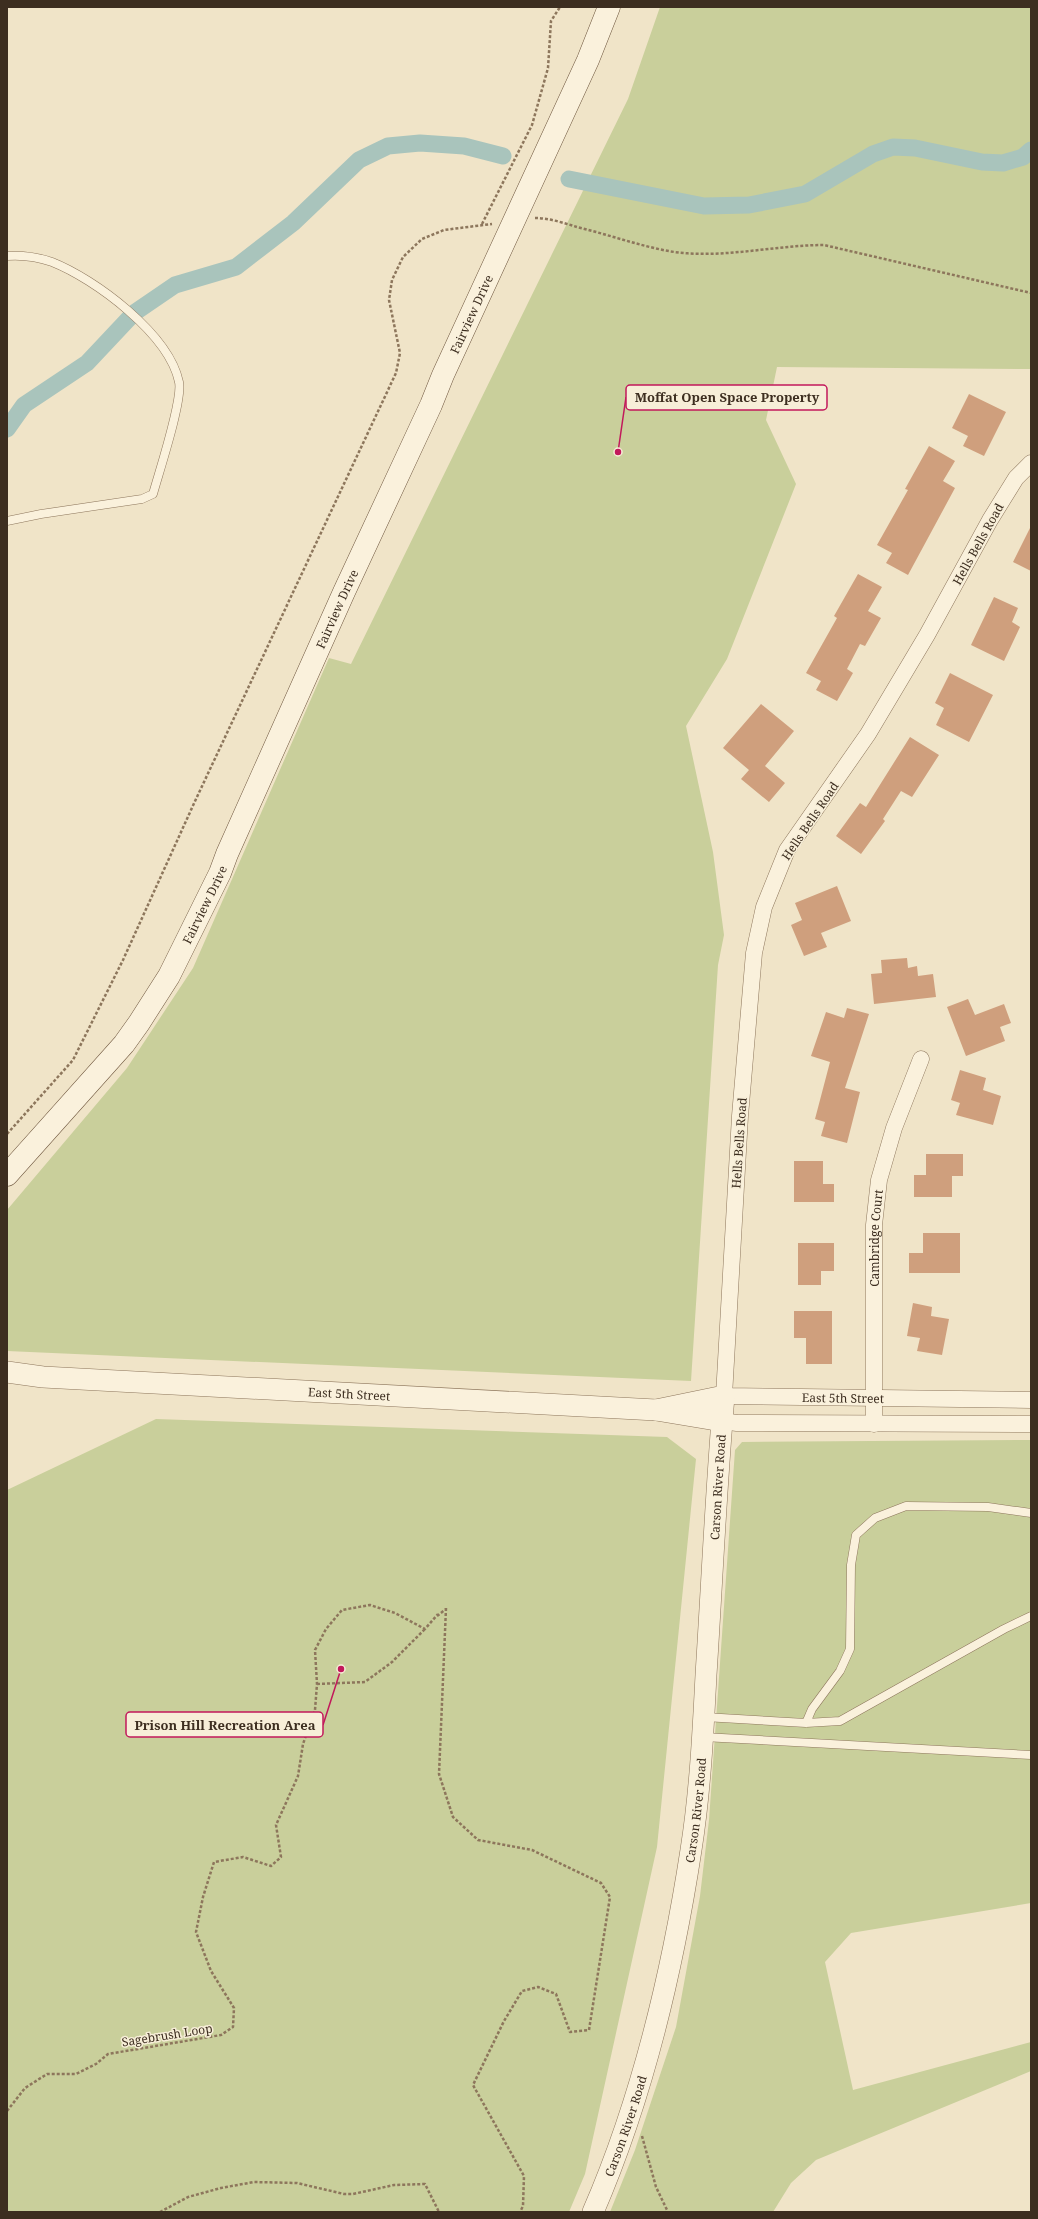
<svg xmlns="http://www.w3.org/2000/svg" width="1038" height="2219" font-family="'Noto Serif',serif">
  <rect width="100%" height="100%" fill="#f0e4c8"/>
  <!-- green -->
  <path fill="#c9cf9b" d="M 660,7 L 1031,7 L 1031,369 L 777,367 L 766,420 L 796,484 L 727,659 L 686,726 L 713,852 L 724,935 L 718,965 L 691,1381 L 7,1351 L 7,1210 L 127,1068 L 193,968 L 329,658 L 351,664 L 628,99 Z
    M 156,1419 L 667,1437 L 696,1459 L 657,1847 L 585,2174 L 569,2212 L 7,2212 L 7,1490 Z
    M 1031,1440 L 1031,1903 L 851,1933 L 825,1962 L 853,2090 L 1031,2042 L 1031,2071 L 816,2160 L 791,2183 L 773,2212 L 610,2212 L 635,2150 L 676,2027 L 700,1896 L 709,1820 L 735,1450 L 742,1442 Z"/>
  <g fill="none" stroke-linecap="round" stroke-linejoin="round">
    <!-- canal -->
    <path stroke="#a9c4bc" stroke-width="17" d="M 569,179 L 704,206 L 749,205 L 805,194 L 873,154 L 893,147 L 915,148 L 982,162 L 1003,163 L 1023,157 L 1031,150
      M 7,429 L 24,405 L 87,363 L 134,313 L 175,285 L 236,267 L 293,223 L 359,160 L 388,146 L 420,143 L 464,146 L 503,156"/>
  </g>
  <!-- building -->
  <path fill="#cf9f7d" d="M 969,394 L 1006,412 L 984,456 L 963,446 L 968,436 L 952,428 Z
    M 929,446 L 955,461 L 943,481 L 955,488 L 908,575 L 886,563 L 892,553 L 877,545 L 908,490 L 905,489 Z
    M 1031,526 L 1031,571 L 1013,562 Z
    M 858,574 L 882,587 L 868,611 L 881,618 L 865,646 L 860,644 L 847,669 L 853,673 L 837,701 L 816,690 L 821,681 L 806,673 L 837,618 L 834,616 Z
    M 994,597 L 1018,608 L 1012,622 L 1020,627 L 1004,661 L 971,645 Z
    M 950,673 L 993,695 L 969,742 L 936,725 L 944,708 L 935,703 Z
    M 761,704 L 794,731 L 765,766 L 785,783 L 769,802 L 741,779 L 749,770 L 723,748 Z
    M 910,737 L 939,755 L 912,797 L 901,791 L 883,819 L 885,821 L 861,854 L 836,836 L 860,803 L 866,807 Z
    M 837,886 L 851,921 L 821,933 L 827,947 L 804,956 L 791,925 L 802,920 L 795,903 Z
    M 907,958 L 908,968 L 917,966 L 918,976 L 933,974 L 936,997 L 874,1004 L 871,974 L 882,973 L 881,960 Z
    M 968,999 L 975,1015 L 1004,1004 L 1011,1023 L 1000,1027 L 1005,1041 L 966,1056 L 947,1007 Z
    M 847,1008 L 869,1014 L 845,1088 L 860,1092 L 847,1143 L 821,1136 L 825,1122 L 815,1119 L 830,1062 L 811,1056 L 826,1012 L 844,1018 Z
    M 960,1070 L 986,1078 L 983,1090 L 1001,1096 L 993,1125 L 956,1115 L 960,1103 L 951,1100 Z
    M 926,1154 L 963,1154 L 963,1176 L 952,1176 L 952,1197 L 914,1197 L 914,1175 L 926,1175 Z
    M 794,1161 L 823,1161 L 823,1184 L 834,1184 L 834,1202 L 794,1202 Z
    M 923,1233 L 960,1233 L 960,1273 L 909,1273 L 909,1253 L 923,1253 Z
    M 798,1243 L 834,1243 L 834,1271 L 821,1271 L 821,1285 L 798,1285 Z
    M 913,1303 L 932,1307 L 931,1316 L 949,1319 L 942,1355 L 917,1351 L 920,1338 L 907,1336 Z
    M 794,1311 L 832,1311 L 832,1364 L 806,1364 L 806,1338 L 794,1338 Z"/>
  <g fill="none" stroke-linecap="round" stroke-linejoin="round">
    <!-- service casing -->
    <g stroke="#8d765c" stroke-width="9">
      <path id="service" d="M 7,256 C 22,255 38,257 52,262 C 95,279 169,334 179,382 C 183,400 159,472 153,494 L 142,499 L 41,514 L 7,521
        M 704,1717 L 806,1723 L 840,1721 L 1004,1629 L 1031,1616
        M 806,1723 L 812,1709 L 840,1671 L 850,1649 L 851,1565 L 856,1535 L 875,1518 L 906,1506 L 988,1507 L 1031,1513
        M 703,1737 L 1031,1755"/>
    </g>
    <!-- minor casing -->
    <g stroke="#8d765c" stroke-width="17">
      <g id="minor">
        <path id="s1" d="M 1031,463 L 1016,478 L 990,520 L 927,635 L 868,734 L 787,850 L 764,907 L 754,953 L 740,1116 L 724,1396 L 1031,1400"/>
        <path d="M 722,1421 L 737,1423 L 1031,1424"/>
        <path id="s2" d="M 874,1424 L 874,1225 L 879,1180 L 894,1128 L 921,1059"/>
      </g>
    </g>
    <!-- tertiary casing -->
    <g stroke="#8d765c" stroke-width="22">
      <g id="tertiary">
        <path id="s3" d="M 7,1372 L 43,1377 L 656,1410 L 722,1421"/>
        <path id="s4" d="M 593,2212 C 643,2097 672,1974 691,1850 C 700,1793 703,1734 706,1675 C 712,1582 716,1489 724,1396 L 656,1410"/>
      </g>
    </g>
    <!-- secondary casing -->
    <g stroke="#6f573f" stroke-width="23">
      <g id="secondary">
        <path id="s5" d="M 7,1175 L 124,1044 L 139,1023 L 169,976 L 220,873 L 227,854 L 344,592 L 431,405 L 443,375 L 588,60 L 609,7"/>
      </g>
    </g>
    <!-- path -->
    <path stroke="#8d765c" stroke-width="2.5" stroke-dasharray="3 2" stroke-linecap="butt" d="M 535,218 C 549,218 564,223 577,227 C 606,234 634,244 663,250 C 716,261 771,245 824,245 L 1031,293
      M 482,224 L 532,125 L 548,68 L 551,21 L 560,7
      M 7,1134 L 73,1060 L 123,960 L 196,799 L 396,373 L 400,353 L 389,300 L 392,280 L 403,257 L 422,239 L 444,230 L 492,224
      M 446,1608 L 439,1774 L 453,1817 L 478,1840 L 532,1850 L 601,1883 L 610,1897 L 589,2030 L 570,2032 L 556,1994 L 538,1987 L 522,1991 L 504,2021 L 473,2085 L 524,2176 L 523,2206 L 520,2212
      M 437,1616 L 446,1609
      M 317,1684 L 365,1682 L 392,1662 L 426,1628
      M 7,2111 L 25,2088 L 47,2074 L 76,2074 L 96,2064 L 108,2054 L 221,2035 L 233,2027 L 234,2008 L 211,1971 L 196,1932 L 203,1897 L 214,1862 L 243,1857 L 271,1866 L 281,1857 L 276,1825 L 298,1776 L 303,1744 L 315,1710 L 317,1684 L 315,1650 L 326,1629 L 342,1610 L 370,1605 L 395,1613 L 425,1629 L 438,1614
      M 642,2136 L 656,2187 L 668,2212
      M 160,2212 L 188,2197 L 221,2188 L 254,2182 L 297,2183 L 344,2194 L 353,2194 L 394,2185 L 425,2184 L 439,2212"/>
    <!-- service -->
    <use href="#service" stroke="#faf1dc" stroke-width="8"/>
    <!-- minor -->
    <use href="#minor" stroke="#faf1dc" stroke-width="16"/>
    <!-- tertiary -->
    <use href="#tertiary" stroke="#faf1dc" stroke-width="21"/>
    <!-- secondary -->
    <use href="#secondary" stroke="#faf1dc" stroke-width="22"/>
  </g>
  <g text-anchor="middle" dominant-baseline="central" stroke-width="3" stroke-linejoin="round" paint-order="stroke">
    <!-- street labels -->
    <g font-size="12" fill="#3d2e20" stroke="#f7eed8">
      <text stroke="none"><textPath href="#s5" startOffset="985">Fairview Drive</textPath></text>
      <text transform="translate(978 544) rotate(-61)">Hells Bells Road</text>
      <text stroke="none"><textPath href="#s5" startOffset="661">Fairview Drive</textPath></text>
      <text transform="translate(810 821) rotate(-56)">Hells Bells Road</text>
      <text stroke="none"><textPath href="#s5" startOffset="337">Fairview Drive</textPath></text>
      <text transform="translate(739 1143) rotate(-86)">Hells Bells Road</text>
      <text stroke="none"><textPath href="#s2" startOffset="186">Cambridge Court</textPath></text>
      <text stroke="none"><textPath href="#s3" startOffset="343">East 5th Street</textPath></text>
      <text stroke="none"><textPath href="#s1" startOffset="1130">East 5th Street</textPath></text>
      <text stroke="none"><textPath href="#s4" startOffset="740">Carson River Road</textPath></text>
      <text stroke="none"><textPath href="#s4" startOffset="416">Carson River Road</textPath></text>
      <text transform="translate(167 2035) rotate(-9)">Sagebrush Loop</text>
      <text stroke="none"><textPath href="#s4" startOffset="92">Carson River Road</textPath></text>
    </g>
  </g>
  <!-- callouts -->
  <path fill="none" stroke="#c2185b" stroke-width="1.5" d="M618 452L626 397M341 1669L323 1725"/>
  <g fill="#c2185b" stroke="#f7eed8" stroke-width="1.5">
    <circle cx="618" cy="452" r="4"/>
    <circle cx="341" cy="1669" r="4"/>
  </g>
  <g fill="#f7eed8" stroke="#c2185b" stroke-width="1.5">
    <rect x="626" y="385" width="201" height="25" rx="4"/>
    <rect x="126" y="1712" width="197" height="25" rx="4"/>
  </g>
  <g font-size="13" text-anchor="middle" font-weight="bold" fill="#3d2e20">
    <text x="727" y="402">Moffat Open Space Property</text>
    <text x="225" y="1730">Prison Hill Recreation Area</text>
  </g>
  <!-- border -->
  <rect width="1038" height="2219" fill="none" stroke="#3d2e20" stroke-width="16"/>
</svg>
